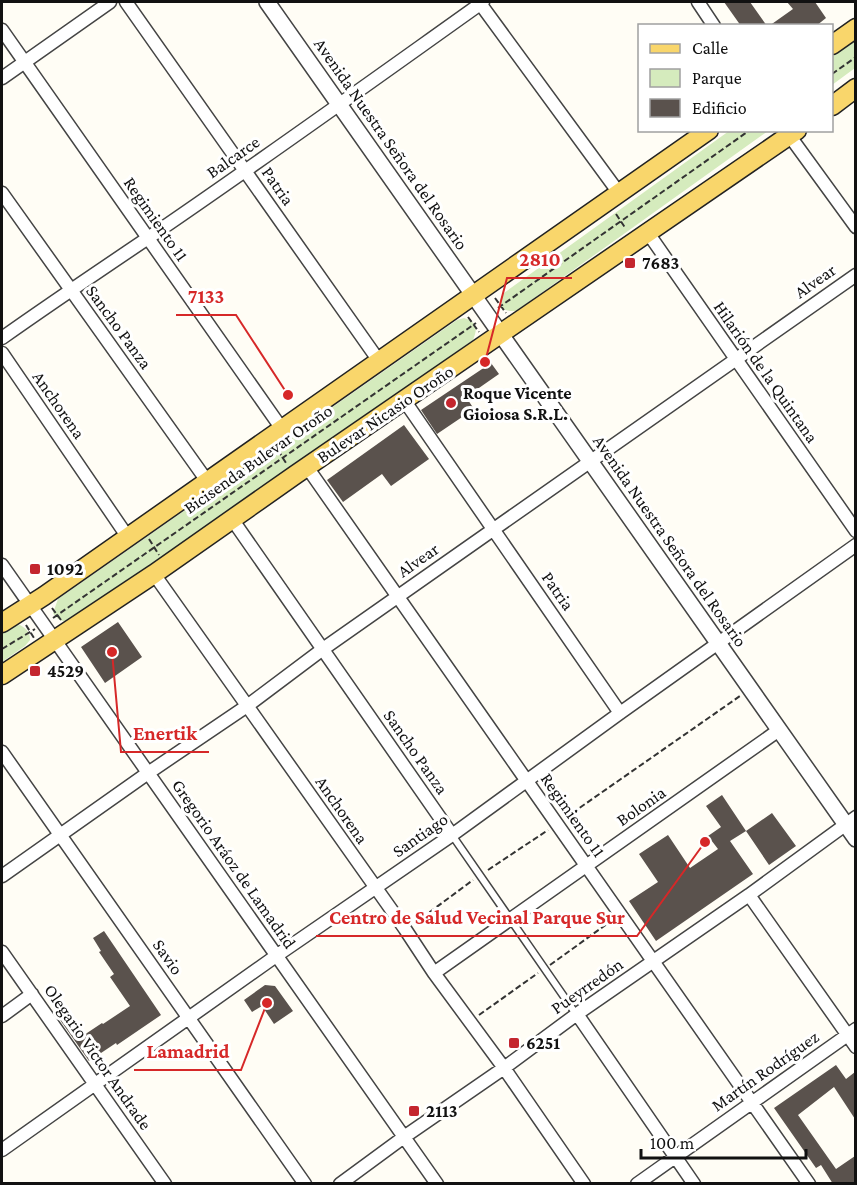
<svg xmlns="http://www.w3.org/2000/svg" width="857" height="1185" font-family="'Crimson Pro',serif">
  <rect width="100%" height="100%" fill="#fffdf5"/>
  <!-- green -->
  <path fill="#d5ebbd" d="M 855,39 L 855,68 L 832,85 L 832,57 Z
    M 729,131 L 768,131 L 516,311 C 501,312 495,306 504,293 Z
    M 464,318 C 477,322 478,328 473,340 L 73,622 C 63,622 58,621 53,613 L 58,599 L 457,320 Z
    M 20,625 C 27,629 30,632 30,640 L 25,646 L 2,662 L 2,634 L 13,626 Z"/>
  <!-- building -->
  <path fill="#5a524d" d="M 724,2 L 750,2 L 767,26 L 741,26 Z
    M 787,2 L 815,2 L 826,18 L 816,26 L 769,26 L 793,9 Z
    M 491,363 L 499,374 L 466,397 L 474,409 L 437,434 L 421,410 Z
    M 404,425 L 429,459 L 391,486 L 382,474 L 343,502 L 327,480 Z
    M 118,622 L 142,657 L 105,683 L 81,647 Z
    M 722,795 L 746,831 L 730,841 L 753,874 L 656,941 L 629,901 L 658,882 L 639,854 L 668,835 L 690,868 L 718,849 L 708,836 L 721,827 L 706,806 Z
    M 772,813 L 796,846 L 769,865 L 746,831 Z
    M 104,931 L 161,1015 L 117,1045 L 116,1043 L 89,1061 L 58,1017 L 68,1011 L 84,1035 L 102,1023 L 103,1024 L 130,1006 L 110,977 L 114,974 L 99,952 L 101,951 L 93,938 Z
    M 265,985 L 275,986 L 293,1011 L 274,1024 L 262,1006 L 252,1012 L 244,1000 Z
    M 836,1065 L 846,1079 L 855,1072 L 855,1119 L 834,1087 L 798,1115 L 836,1169 L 855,1156 L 855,1184 L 833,1184 L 821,1165 L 816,1168 L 774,1108 Z"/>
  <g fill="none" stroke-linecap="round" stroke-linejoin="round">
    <!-- service casing -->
    <g stroke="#444" stroke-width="9">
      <path id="service" d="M 452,835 L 576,1014"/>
    </g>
    <!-- minor casing -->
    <g stroke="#444" stroke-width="15">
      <path id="minor" d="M 126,2 L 379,361
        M 479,2 L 619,193
        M 698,2 L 714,26
        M 2,30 L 282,429
        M 2,78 L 110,2
        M 789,135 L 856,227
        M 2,193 L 207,481
        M 648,233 L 856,531
        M 2,338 C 50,304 99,271 148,238 C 261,161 372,81 483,2
        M 2,353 L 127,536
        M 404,400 L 620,713
        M 307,467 L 809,1184
        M 232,519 L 452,835
        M 2,565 L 437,1184
        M 154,574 L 405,929 L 434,973 L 504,1068 L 584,1184
        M 2,752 L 305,1184
        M 2,876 L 148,773 L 247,706 L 323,649 L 856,275
        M 749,895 L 856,1047
        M 2,952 L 165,1184
        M 434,973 L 779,730
        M 577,1014 L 694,1184
        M 2,1016 L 32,994
        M 2,1150 L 276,956 L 452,835 L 620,713 L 856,545
        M 340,1184 L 404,1137 L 504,1068 L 577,1014 L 749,895 L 856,817
        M 637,1184 L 856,1029"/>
    </g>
    <!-- tertiary casing -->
    <g stroke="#444" stroke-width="18">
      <path id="tertiary" d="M 267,2 L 856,839"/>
    </g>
    <!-- primary casing -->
    <g stroke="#222" stroke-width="21">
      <path id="primary" d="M 832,45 L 856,28
        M 832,106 L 856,88
        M 2,623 L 44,596 L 709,130
        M 2,675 L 154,574 L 295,475 L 797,130"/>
    </g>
    <!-- path -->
    <path stroke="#333" stroke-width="2" stroke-dasharray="6 3" stroke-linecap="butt" d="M 832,74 L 856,57
      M 616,214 L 626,229
      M 495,298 L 506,313
      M 498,308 L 750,130
      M 468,317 L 479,332
      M 278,450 L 286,463
      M 149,539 L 159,555
      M 52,608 L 61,620
      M 53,618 L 476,323
      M 26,625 L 34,638
      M 2,649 L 35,629
      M 565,818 L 740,696
      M 488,870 L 548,830
      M 415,923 L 473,880
      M 550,965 L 611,921
      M 479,1015 L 538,973"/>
    <!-- service -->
    <use href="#service" stroke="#fff" stroke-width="6"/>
    <!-- minor -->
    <use href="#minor" stroke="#fff" stroke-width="12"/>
    <!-- tertiary -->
    <use href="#tertiary" stroke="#fff" stroke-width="15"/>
    <!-- primary -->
    <use href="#primary" stroke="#f9d66b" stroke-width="18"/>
  </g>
  <!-- markers -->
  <g fill="#c4262e" stroke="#fff" stroke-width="2">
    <rect x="624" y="257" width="12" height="12" rx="3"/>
    <circle cx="451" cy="403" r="6"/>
    <rect x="29" y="563" width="12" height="12" rx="3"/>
    <rect x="29" y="665" width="12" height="12" rx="3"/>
    <rect x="508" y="1037" width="12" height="12" rx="3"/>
    <rect x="408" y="1105" width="12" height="12" rx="3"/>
  </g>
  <g text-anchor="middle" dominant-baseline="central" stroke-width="6" stroke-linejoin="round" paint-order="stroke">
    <!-- street labels -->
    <g font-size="18" fill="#111" stroke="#fff">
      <text transform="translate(391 144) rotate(55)">Avenida Nuestra Señora del Rosario</text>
      <text transform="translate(233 157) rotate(-35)">Balcarce</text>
      <text transform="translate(278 186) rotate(55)">Patria</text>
      <text transform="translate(156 219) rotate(55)">Regimiento 11</text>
      <text transform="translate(815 281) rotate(-35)">Alvear</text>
      <text transform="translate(119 327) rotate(54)">Sancho Panza</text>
      <text transform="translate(766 372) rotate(55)">Hilarión de la Quintana</text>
      <text transform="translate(59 405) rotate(55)">Anchorena</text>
      <text transform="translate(385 414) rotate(-34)">Bulevar Nicasio Oroño</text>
      <text transform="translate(258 459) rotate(-35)">Bicisenda Bulevar Oroño</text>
      <text transform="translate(670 541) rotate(55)">Avenida Nuestra Señora del Rosario</text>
      <text transform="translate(418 560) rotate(-35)">Alvear</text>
      <text transform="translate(558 591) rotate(55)">Patria</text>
      <text transform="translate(416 752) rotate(55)">Sancho Panza</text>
      <text transform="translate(641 806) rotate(-35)">Bolonia</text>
      <text transform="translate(342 810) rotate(55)">Anchorena</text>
      <text transform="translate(573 815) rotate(55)">Regimiento 11</text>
      <text transform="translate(420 835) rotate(-35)">Santiago</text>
      <text transform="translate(234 864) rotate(55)">Gregorio Aráoz de Lamadrid</text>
      <text transform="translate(168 957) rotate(55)">Savio</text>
      <text transform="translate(587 986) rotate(-35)">Pueyrredón</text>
      <text transform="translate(98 1057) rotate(55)">Olegario Victor Andrade</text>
      <text transform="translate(765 1071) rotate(-35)">Martín Rodríguez</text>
    </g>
    <!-- poi labels -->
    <g font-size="18" font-weight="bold" fill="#111" stroke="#fff" text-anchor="start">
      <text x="642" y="263">7683</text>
      <text x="463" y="393">Roque Vicente<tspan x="463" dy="21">Gioiosa S.R.L.</tspan></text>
      <text x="47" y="569">1092</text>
      <text x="47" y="671">4529</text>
      <text x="526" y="1043">6251</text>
      <text x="426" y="1111">2113</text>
    </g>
  </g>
  <!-- callouts -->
  <path fill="none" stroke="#d62828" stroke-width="2" d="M485 362L507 278H572M288 395L236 315H176M112 652L121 752H209M705 842L637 936H316M267 1003L241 1070H134"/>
  <g fill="#d62828" stroke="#fff" stroke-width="2">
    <circle cx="485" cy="362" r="6"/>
    <circle cx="288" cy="395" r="6"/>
    <circle cx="112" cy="652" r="6"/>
    <circle cx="705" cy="842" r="6"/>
    <circle cx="267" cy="1003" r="6"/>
  </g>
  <g font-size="20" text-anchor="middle" font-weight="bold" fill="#d62828" stroke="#fff" stroke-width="6" stroke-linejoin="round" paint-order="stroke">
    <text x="540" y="266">2810</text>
    <text x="206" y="303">7133</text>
    <text x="165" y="740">Enertik</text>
    <text x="477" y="924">Centro de Salud Vecinal Parque Sur</text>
    <text x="188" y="1058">Lamadrid</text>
  </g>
  <!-- border -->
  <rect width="857" height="1185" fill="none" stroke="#111111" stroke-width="6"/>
  <!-- legend -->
  <rect x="638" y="24" width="195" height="108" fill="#ffffff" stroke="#a0a0a0" stroke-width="1.5"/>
  <rect x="650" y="44" width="30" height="9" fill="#f9d66b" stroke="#a0a0a0" stroke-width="1.5"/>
  <text x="692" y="54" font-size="18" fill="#111111">Calle</text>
  <rect x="650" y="69" width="30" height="18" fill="#d5ebbd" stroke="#a0a0a0" stroke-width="1.5"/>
  <text x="692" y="84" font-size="18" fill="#111111">Parque</text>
  <rect x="650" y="99" width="30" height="18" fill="#5a524d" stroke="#a0a0a0" stroke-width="1.5"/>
  <text x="692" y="114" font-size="18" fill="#111111">Edificio</text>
  <!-- scale -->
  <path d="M641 1149v9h165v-9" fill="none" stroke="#111111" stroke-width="3"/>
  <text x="650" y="1149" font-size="18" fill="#111111" stroke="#ffffff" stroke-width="4.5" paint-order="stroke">100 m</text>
</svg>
